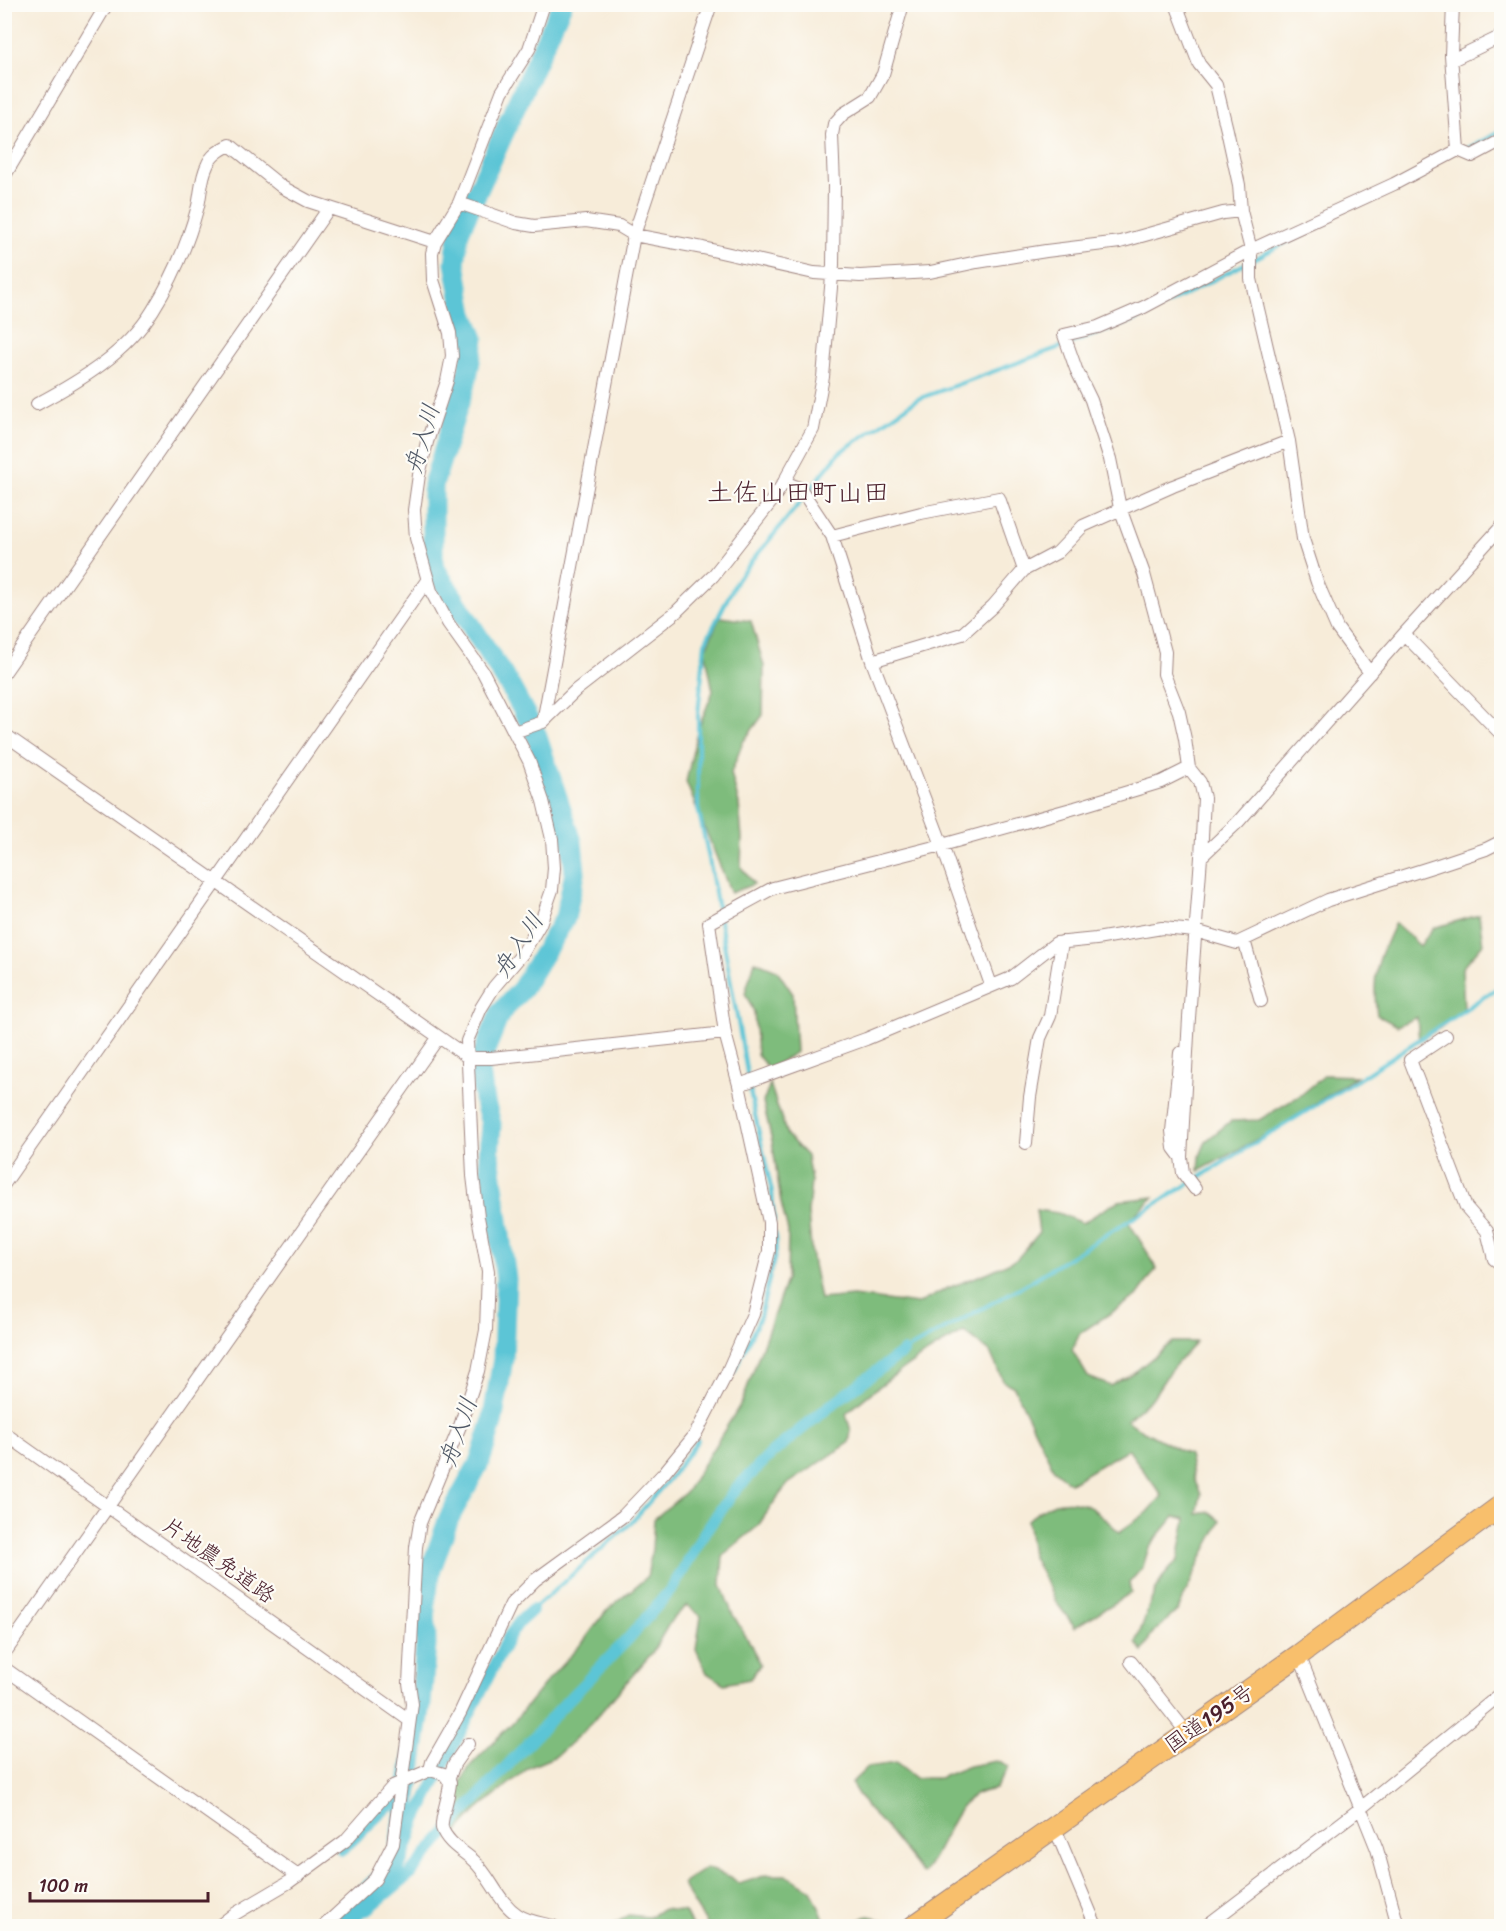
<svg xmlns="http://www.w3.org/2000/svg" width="1506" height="1931" font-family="Sriracha,'Klee One',sans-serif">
  <rect width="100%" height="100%" fill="#fdfcf7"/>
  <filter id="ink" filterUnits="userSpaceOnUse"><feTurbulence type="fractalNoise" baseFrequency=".0167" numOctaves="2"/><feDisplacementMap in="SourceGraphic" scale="12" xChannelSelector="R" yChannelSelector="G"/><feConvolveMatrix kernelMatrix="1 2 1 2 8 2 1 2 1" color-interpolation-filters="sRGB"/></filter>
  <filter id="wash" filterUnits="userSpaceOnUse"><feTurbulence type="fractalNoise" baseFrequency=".008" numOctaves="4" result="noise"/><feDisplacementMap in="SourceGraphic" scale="24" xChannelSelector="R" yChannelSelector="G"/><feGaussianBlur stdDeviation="1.35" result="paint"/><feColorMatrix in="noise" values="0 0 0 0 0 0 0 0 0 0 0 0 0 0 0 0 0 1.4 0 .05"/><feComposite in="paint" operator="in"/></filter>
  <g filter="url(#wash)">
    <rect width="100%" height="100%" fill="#f7ecd9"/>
    <!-- forest -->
    <path fill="#7ebc7b" stroke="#646e53" stroke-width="1.5" d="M 720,617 L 751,621 L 764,666 L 763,715 L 743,742 L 731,773 L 739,804 L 742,838 L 741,867 L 754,884 L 731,893 L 686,782 L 697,732 L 713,691 L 705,650 Z
      M 1479,915 L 1483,944 L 1462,968 L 1464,1009 L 1440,1028 L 1419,1041 L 1417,1017 L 1397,1026 L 1377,1015 C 1371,975 1378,958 1395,923 L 1420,946 L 1433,928 Z
      M 755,961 L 777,970 L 793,994 L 796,1052 L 769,1069 L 757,1055 L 754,1012 L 745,993 Z
      M 1325,1075 L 1357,1076 L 1280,1127 L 1199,1171 L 1200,1156 L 1206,1141 L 1231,1121 L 1259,1120 L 1301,1095 Z
      M 770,1084 L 787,1135 L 807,1156 L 811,1181 L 808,1213 L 812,1259 L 820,1299 L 853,1296 L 918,1304 L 948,1288 L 989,1272 L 1017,1259 L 1039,1233 L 1036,1210 L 1058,1213 L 1082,1223 L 1118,1201 L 1154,1197 L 1128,1221 L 1157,1268 L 1137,1296 L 1080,1333 L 1072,1350 L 1088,1377 L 1111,1386 L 1136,1371 L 1172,1342 L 1196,1342 L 1170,1371 L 1153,1397 L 1127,1420 L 1138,1428 L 1189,1455 L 1194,1479 L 1201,1494 L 1197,1514 L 1210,1512 L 1221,1521 L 1202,1557 L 1178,1610 L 1151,1635 L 1143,1652 L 1136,1643 L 1152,1598 L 1162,1578 L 1178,1560 L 1186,1519 L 1175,1516 L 1149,1547 L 1143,1567 L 1129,1583 L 1131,1593 L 1075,1627 L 1056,1602 L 1032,1555 L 1027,1520 C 1035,1515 1045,1506 1055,1503 C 1084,1496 1100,1513 1119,1532 L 1148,1512 L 1162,1496 L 1128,1449 L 1070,1483 L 1054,1470 L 1014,1387 L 1003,1381 L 990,1352 L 964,1332 C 920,1355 883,1381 846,1414 L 851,1431 L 849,1443 L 788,1484 L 774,1502 L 758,1526 L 723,1555 L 721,1585 L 733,1615 L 750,1643 L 760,1665 L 750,1679 L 724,1684 L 707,1673 L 696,1649 L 701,1616 L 687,1605 L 670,1622 L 652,1653 L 587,1728 L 556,1756 L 530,1767 L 479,1808 L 454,1836 L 446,1820 L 457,1789 L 470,1766 L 516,1719 L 546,1682 L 583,1642 L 607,1610 L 647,1577 L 652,1549 L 654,1519 L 686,1492 L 742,1402 L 787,1278 L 788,1231 L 781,1203 L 772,1141 L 763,1102 Z
      M 996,1761 L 1009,1767 L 995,1789 C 988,1791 979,1792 973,1796 C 953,1807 940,1854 923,1874 L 885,1826 L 866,1807 L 851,1783 L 868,1767 L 896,1763 L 915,1778 L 939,1778 L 969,1766 Z
      M 706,1868 L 731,1877 L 739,1884 L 767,1875 L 786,1875 L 811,1890 L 825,1921 L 840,1926 L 708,1926 L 682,1884 Z
      M 664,1909 L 685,1912 L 692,1926 L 612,1926 L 628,1915 L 648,1917 Z
      M 869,1915 L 891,1925 L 849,1926 Z"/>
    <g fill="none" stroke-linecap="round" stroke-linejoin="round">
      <!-- stream -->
      <path stroke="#5bc5d6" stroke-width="4" d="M 1466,149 L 1492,136 L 1502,128
        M 807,493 L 839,453 L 918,399 L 1140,318 L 1318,226
        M 774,1221 L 772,1192 L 752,1101 L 709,859 L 698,808 L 698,714 L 705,643 L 738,578 L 803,499
        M 903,1352 L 1023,1286 L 1365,1075 L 1502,985
        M 734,1372 L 760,1317 L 776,1251 L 775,1234
        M 532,1610 L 630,1524 L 670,1478 L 698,1440"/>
      <!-- canal -->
      <path stroke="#5bc5d6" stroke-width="12" d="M 342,1850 L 409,1786
        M 367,1900 L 398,1871 L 416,1820 L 509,1636 L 519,1622 L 532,1610
        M 355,1911 L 367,1910 L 410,1874 L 458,1819 L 570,1698 L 628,1639 L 673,1587 L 705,1532 L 734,1491 L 772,1453 L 831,1405 L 903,1352"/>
      <!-- river -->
      <path stroke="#5bc5d6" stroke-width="21" d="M 335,1926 L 355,1911 L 358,1900 L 383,1878 L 398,1857 L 421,1703 L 426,1645 L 425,1602 L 431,1569 L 449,1518 L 480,1461 L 492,1423 L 503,1359 L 506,1279 L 489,1155 L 491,1124 L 484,1099 L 479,1065 L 500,1013 L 522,989 L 565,918 L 575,873 L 572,842 L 536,734 L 511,688 L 433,566 L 433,485 L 467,377 L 474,339 L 464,314 L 455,263 L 459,232 L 562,4"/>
    </g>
  </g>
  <g filter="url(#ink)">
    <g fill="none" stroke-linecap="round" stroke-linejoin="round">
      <!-- minor casing -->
      <g stroke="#a08682" stroke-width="14">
        <path id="minor" d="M 1176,4 L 1199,64 L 1216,85 L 1227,130 L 1239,185 L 1241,211 L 1251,250 L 1251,279 L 1289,441 L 1303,539 L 1317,582 L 1337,628 L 1370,673
          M 1453,4 L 1451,55 L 1458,150
          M 1452,60 L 1502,36
          M 1458,150 L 1472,156 L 1502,140
          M 4,177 L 107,4
          M 459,203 L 516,223 L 534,226 L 586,221 L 619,226 L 634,235 L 703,248 L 814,273 L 860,276 L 930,272 L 977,262 L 1046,251 L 1120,242 L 1223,213 L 1241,211
          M 37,404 C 80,381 127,353 153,310 C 173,278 188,243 198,206 C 201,193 201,178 207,166 C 211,155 220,150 230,145 L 282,187 L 308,201 L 435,242
          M 784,482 L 800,488 L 832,536 L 872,661 L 942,845 L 991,985
          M 832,536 L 921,513 L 999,498 L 1024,570
          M 1404,634 L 1502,735
          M 872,661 L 962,634 L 993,606 L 1024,570 L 1058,552 L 1083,526 L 1173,486 L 1289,441
          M 4,673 L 329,208
          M 543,722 L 634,235 L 711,4
          M 514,732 L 543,722 L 576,690 L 675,613 L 713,576 L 771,502 L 784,482 L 813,429 L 823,377 L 833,265 L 834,185 L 832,135 L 834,124 L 843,114 L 870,97 L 883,74 L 903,4
          M 4,734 L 469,1058 L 491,1058 L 725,1033 L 739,1085 L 866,1039 L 1011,978 L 1056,943 L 1096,939 L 1162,928 L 1195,931 L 1237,943 L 1328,900 L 1435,866 L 1486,849 L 1502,841
          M 1189,768 L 1185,739 L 1179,712 L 1164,674 L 1165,652 L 1144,574 L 1120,508 L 1110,459 L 1091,400 L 1076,369 L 1064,335 L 1098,327 L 1144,307 L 1251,250 L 1394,184 L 1458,150
          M 1201,857 L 1238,822 L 1404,634 L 1502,526
          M 1244,940 L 1261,1001
          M 725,1033 L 709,923 L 773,888 L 942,845 L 1075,808 L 1161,782 L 1189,768 L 1200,782 L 1204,798 L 1201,857 L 1189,1018 L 1181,1157 L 1183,1173 L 1195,1189
          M 1446,1036 L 1410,1060 L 1466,1207 L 1487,1231 L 1494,1259 L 1502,1265
          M 1180,1053 L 1172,1131 L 1174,1148 L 1180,1156
          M 1026,1143 L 1030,1097 L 1040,1038 L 1050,1016 L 1062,942
          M 4,1184 L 428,579
          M 4,1433 L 409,1720
          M 4,1654 L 438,1038
          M 1299,1655 L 1377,1849 L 1398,1926
          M 1131,1662 L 1187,1733
          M 4,1668 L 298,1876
          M 430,1770 L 432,1762 L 460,1713 L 511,1604 L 535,1580 L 623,1516 L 664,1473 L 695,1435 L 726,1375 L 753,1314 L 769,1251 L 769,1222 L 739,1085
          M 449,1778 L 454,1764 L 468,1744
          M 1054,1826 L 1096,1926
          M 219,1926 L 233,1915 L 289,1882 L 345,1841 L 393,1786 L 430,1770 L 444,1774 L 450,1782 C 450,1794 440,1820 442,1828 C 447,1843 463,1851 474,1861 C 491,1877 498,1902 518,1915 C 528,1922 541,1923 553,1926
          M 324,1926 L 375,1879 L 393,1844 L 412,1704 L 409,1683 L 416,1547 L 420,1523 L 460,1426 L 478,1371 L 486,1330 L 488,1271 L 478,1217 L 473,1176 L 467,1041 L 481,1008 L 494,987 L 523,953 L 540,924 L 552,890 L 554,868 L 552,839 L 543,801 L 529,761 L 483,672 L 448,623 L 431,591 L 416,538 L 414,510 L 419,475 L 427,442 L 447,381 L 452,356 L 450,333 L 433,280 L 432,253 L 435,242 L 459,203 L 502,92 L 529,49 L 544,4
          M 1206,1926 L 1361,1808 L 1502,1693"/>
      </g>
      <!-- trunk casing -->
      <g stroke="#a08682" stroke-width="23">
        <path id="trunk" d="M 914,1926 L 1299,1655 L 1502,1505"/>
      </g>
      <!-- minor -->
      <use href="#minor" stroke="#fff" stroke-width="12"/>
      <!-- trunk -->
      <use href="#trunk" stroke="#f8bf6c" stroke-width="21"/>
    </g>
  </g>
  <g text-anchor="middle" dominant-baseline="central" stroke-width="4.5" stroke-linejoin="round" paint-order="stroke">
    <!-- street labels -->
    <g font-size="22" fill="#4a1f2b" stroke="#fdfcf7">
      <text transform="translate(219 1560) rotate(35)">片地農免道路</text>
      <text transform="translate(1209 1718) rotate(-35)">国道195号</text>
    </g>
    <!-- water labels -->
    <g font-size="24" font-style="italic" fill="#505967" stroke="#fdfcf7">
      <text transform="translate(422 439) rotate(-74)">舟入川</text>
      <text transform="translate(518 945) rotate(-57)">舟入川</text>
      <text transform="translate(458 1432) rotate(-71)">舟入川</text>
    </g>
    <!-- quarter labels -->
    <g font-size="26" fill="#4a1f2b" stroke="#fdfcf7">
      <text x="798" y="492">土佐山田町山田</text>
    </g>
  </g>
  <!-- margin -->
  <rect width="1506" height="1931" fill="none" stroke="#fdfcf7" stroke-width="24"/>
  <!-- scale -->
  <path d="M30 1892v9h178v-9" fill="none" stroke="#4a1f2b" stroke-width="3"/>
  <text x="39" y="1892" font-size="18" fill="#4a1f2b" stroke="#fdfcf7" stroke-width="4.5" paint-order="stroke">100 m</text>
</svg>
